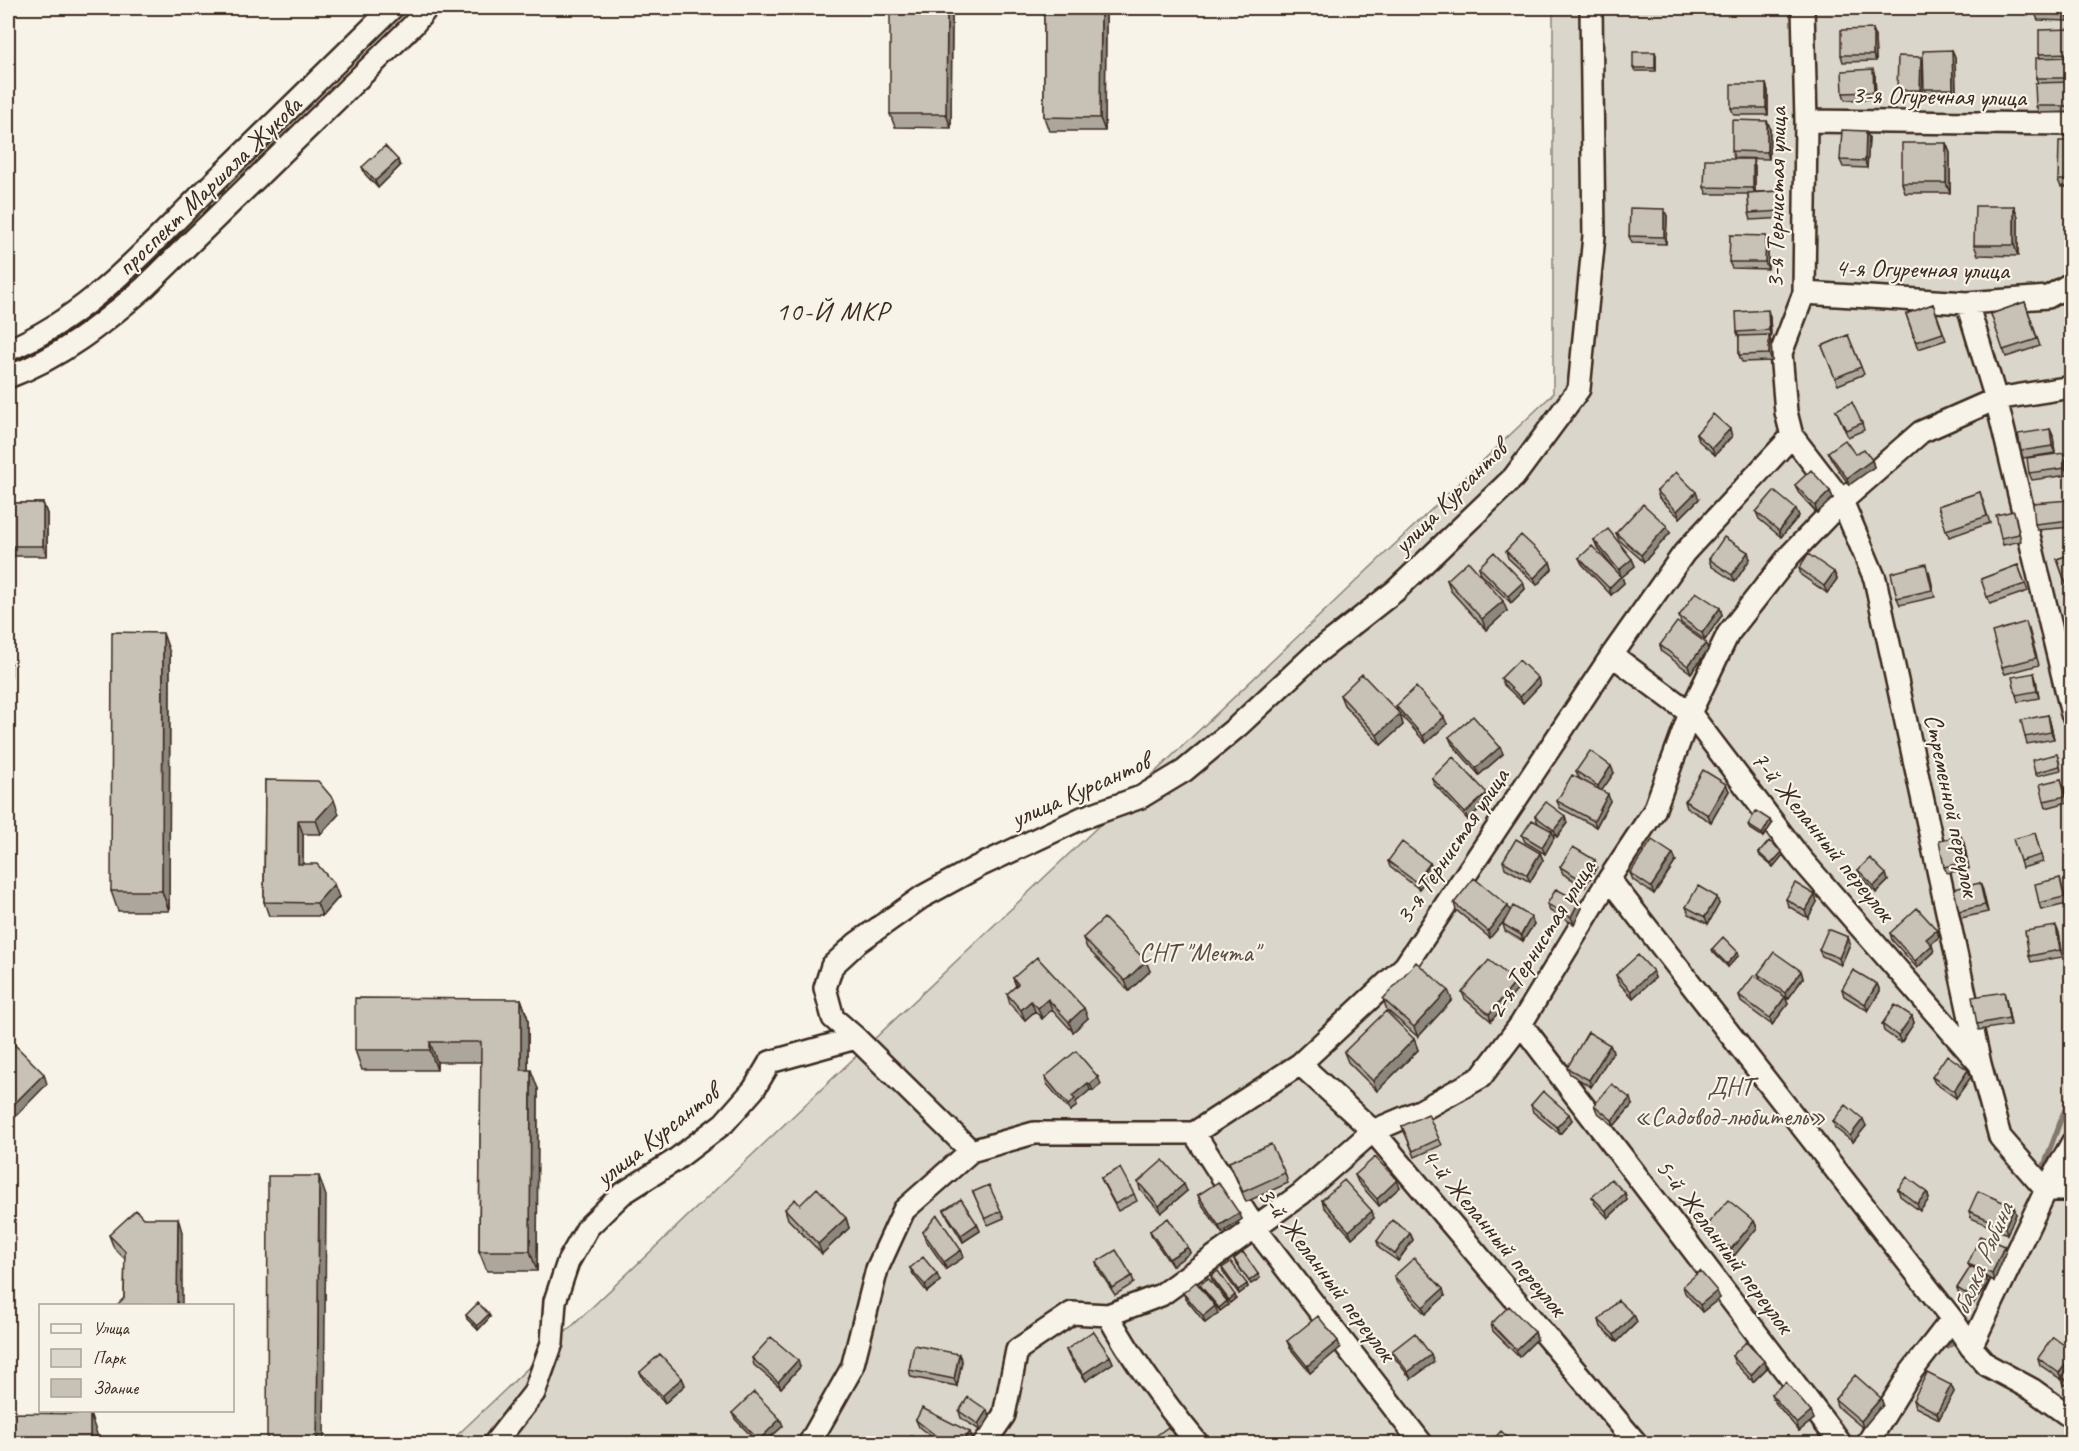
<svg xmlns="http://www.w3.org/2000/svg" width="2079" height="1451" font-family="Caveat,sans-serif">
  <rect width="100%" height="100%" fill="#f7f3e8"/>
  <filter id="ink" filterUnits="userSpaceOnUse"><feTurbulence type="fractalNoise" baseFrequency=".0167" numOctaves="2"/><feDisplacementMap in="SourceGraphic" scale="12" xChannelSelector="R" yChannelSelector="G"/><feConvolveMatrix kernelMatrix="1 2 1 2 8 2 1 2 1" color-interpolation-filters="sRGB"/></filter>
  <g filter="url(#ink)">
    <!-- green -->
    <path fill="#dbd6cb" stroke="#8b8074" stroke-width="1.5" d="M 1553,8 L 2071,8 L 2071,1443 L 448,1444 L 1553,394 Z"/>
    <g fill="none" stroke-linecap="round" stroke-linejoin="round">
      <!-- stream -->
      <path stroke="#84786c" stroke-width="5" d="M 2040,1176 L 2072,1090
        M 1939,1349 L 1961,1341"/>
      <!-- street casing -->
      <g stroke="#3b2a1e" stroke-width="26">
        <path id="street" d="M 1806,121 L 2072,124
          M 1804,293 L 1967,303 L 2048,297 L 2072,283
          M 1967,303 L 1996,399 L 2072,714
          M 8,350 C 87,318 146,249 206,190 C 268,129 330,68 392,8
          M 8,377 C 62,357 101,325 144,288 L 413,25 L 427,8
          M 1792,436 L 1842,501 L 1875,579 L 1980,1064 L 2000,1137 L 2046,1190 L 2072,1190
          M 1612,655 L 1690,713 L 1801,859 L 1979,1063
          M 1609,879 L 1952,1319 L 1971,1347 L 1987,1365 L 2033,1390 L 2072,1418
          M 1521,1024 L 1841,1444
          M 856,1038 L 971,1151
          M 1300,1064 L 1373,1131 L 1637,1444
          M 1194,1133 L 1255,1228 L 1422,1444
          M 1108,1315 C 1133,1361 1165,1404 1198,1444
          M 1971,1347 L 2046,1190 L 2072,1143
          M 494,1444 L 534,1393 L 552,1343 L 555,1301 L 568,1262 L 588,1227 L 622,1194 L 674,1161 L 724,1123 L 754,1089 L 770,1062 L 856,1038 L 833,1018 L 825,988 L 832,966 L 857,943 L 922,897 L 977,867 L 1082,818 L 1141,797 L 1184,771 L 1238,726 L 1315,654 L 1395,591 L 1514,477 L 1579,389 L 1594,236 L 1591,8
          M 809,1444 L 852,1368 L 877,1269 L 904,1210 L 971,1151 L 1034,1133 L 1194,1133 L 1300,1064 L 1405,966 L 1612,655 L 1684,553 L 1792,436 L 1786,412 L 1781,353 L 1804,293 L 1806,121 L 1803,8
          M 984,1444 L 1004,1415 L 1017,1350 L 1072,1313 L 1108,1315 L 1161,1295 L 1301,1194 L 1373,1131 L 1420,1111 L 1481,1077 L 1521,1024 L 1609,879 L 1654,811 L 1690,713 L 1728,634 L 1790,555 L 1842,501 L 1921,432 L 1996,399 L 2072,387
          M 1867,1444 L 1911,1372 L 1952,1319"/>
      </g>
      <!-- street -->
      <use href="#street" stroke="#f7f3e8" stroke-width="21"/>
    </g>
    <!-- wall -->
    <path fill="#aca69d" stroke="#3b2a1e" stroke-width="1.5" d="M 1044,8 L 1103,8 L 1106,16 L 1105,131 L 1049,131 L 1044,117 Z
      M 2069,8 L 2068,21 L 2038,20 L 2035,13 Z
      M 952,12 L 951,128 L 895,127 L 890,114 Z
      M 1873,29 L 1875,36 L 1876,61 L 1843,62 L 1841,55 Z
      M 2072,29 L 2072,112 L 2039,113 L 2036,106 L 2038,83 L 2036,78 L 2040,57 L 2039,54 Z
      M 1952,50 L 1955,57 L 1956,95 L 1927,96 L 1924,89 Z
      M 1655,52 L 1656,55 L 1656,71 L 1635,71 L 1633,68 Z
      M 1921,57 L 1923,64 L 1922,97 L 1900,97 L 1897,90 Z
      M 1875,76 L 1876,99 L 1845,100 L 1843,93 Z
      M 1766,84 L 1768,91 L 1768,115 L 1734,115 L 1731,108 Z
      M 1767,121 L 1770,128 L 1769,159 L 1734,158 L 1732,151 Z
      M 1869,138 L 1867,168 L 1843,167 L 1840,160 Z
      M 2072,141 L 2072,187 L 2061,187 L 2058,180 Z
      M 1946,143 L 1950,153 L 1950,193 L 1905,193 L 1902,183 Z
      M 400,166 L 378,188 L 365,174 L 362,167 Z
      M 1755,166 L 1755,192 L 1781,191 L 1784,197 L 1785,218 L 1751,220 L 1749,213 L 1748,194 L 1707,194 L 1704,187 Z
      M 2014,206 L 2018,217 L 2018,256 L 1978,255 L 1974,245 Z
      M 1667,216 L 1666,244 L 1632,243 L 1629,236 Z
      M 1766,236 L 1768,243 L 1768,269 L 1732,268 L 1729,262 Z
      M 2025,302 L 2040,346 L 2006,357 L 1991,314 Z
      M 1933,304 L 1946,340 L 1918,349 L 1906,314 Z
      M 1770,317 L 1771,337 L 1769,337 L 1771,342 L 1772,361 L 1742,362 L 1739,355 L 1739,338 L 1737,332 Z
      M 1848,335 L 1864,374 L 1838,385 L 1822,346 Z
      M 1836,410 L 1862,423 L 1864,430 L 1848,437 Z
      M 2050,429 L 2053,436 L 2055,453 L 2023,458 L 2021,451 Z
      M 1696,434 L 1732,436 L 1715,455 L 1699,441 Z
      M 1828,452 L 1855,454 L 1872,460 L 1874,467 L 1849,485 L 1831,459 Z
      M 2066,460 L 2068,475 L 2032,480 L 2029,473 Z
      M 1795,485 L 1830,491 L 1833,498 L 1817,513 L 1798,492 Z
      M 1657,491 L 1699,499 L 1680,518 L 1659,498 Z
      M 1980,492 L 1990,523 L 1949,537 L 1938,506 Z
      M 8,503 L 43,503 L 47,514 L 47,556 L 8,556 Z
      M 2071,506 L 2072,527 L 2037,530 L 2035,524 Z
      M 1796,509 L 1799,516 L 1781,537 L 1759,519 L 1756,512 Z
      M 2016,518 L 2021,541 L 2003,545 L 2001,538 Z
      M 1616,533 L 1670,533 L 1644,562 L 1619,540 Z
      M 1594,540 L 1632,559 L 1635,566 L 1622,577 L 1624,583 L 1611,595 L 1582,564 L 1579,558 L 1615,570 L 1597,547 Z
      M 1506,551 L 1550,562 L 1552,569 L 1537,585 L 1508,558 Z
      M 2072,554 L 2072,596 L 2070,596 L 2057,559 Z
      M 1709,559 L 1750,559 L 1735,582 L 1711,566 Z
      M 2018,565 L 2028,591 L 1990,604 L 1981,579 Z
      M 1479,567 L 1523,582 L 1525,589 L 1511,603 L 1481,574 Z
      M 1799,568 L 1834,572 L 1837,579 L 1827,593 L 1801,575 Z
      M 1929,571 L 1935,597 L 1900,605 L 1897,598 Z
      M 1447,580 L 1507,611 L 1486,630 L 1451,591 Z
      M 1720,608 L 1722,615 L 1705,640 L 1681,623 L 1679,616 Z
      M 2029,629 L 2039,665 L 2005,674 L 2002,667 Z
      M 1660,645 L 1708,650 L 1691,673 L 1662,652 Z
      M 170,653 L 169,911 L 118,911 L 111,891 Z
      M 2034,673 L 2036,680 L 2039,698 L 2018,702 L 2016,695 Z
      M 1501,678 L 1540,685 L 1523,703 L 1504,685 Z
      M 1340,695 L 1400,714 L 1403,725 L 1381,745 L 1344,705 Z
      M 1396,706 L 1447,724 L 1426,743 L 1398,712 Z
      M 2048,715 L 2050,722 L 2054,739 L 2027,744 L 2025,737 Z
      M 1449,737 L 1500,747 L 1503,754 L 1479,775 L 1452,744 Z
      M 2058,757 L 2061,770 L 2037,776 L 2035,773 Z
      M 1576,771 L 1614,773 L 1601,791 L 1610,801 L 1596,827 L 1560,808 L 1557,801 L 1585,782 L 1579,778 Z
      M 1432,778 L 1489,799 L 1468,820 L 1434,784 Z
      M 2061,779 L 2068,802 L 2046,808 L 2044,801 Z
      M 265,780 L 339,814 L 321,834 L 303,834 L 303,864 L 339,897 L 322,916 L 269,916 L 264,902 Z
      M 1726,784 L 1729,791 L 1711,822 L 1687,808 L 1685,801 Z
      M 1535,816 L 1565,816 L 1567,823 L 1557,837 L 1553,834 L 1554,838 L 1545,854 L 1525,842 L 1522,835 L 1538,823 Z
      M 1772,824 L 1763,837 L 1749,828 L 1748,825 Z
      M 2035,833 L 2043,862 L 2022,868 L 2020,861 Z
      M 1964,843 L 1969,869 L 1947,873 L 1944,867 Z
      M 1540,853 L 1543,860 L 1530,882 L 1505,868 L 1503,861 Z
      M 1759,853 L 1783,855 L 1773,867 L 1760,856 Z
      M 1673,854 L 1676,861 L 1654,894 L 1633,880 L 1630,873 Z
      M 1388,861 L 1430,863 L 1433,870 L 1419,889 L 1390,867 Z
      M 1560,867 L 1597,867 L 1585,887 L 1563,874 Z
      M 1858,870 L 1886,874 L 1888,881 L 1876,893 L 1860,876 Z
      M 2060,878 L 2067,904 L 2041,910 L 2039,903 Z
      M 1980,883 L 1988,912 L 1961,918 L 1959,911 Z
      M 1786,899 L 1817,902 L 1808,918 L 1788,906 Z
      M 1454,903 L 1510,911 L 1534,924 L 1523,941 L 1505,931 L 1503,924 L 1504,921 L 1490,938 L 1456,910 Z
      M 1547,904 L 1582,908 L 1574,924 L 1550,911 Z
      M 1719,904 L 1708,924 L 1689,914 L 1686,907 Z
      M 1890,933 L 1939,937 L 1931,944 L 1934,952 L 1917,968 L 1892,940 Z
      M 2059,933 L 2063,957 L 2031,962 L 2029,956 Z
      M 1848,937 L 1850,944 L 1841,965 L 1822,956 L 1819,950 Z
      M 1083,938 L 1150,971 L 1129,991 L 1087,948 Z
      M 1712,949 L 1739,955 L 1728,967 L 1713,952 Z
      M 1653,971 L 1655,978 L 1633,998 L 1618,982 L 1616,975 Z
      M 1801,971 L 1803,978 L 1788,999 L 1785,998 L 1788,1004 L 1772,1025 L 1741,1002 L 1739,995 L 1760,978 L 1758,974 Z
      M 1013,978 L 1088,1018 L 1073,1032 L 1052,1009 L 1042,1019 L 1035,1011 L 1025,1020 L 1010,1004 L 1007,994 L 1016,986 Z
      M 1516,982 L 1518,989 L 1491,1021 L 1465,999 L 1462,992 Z
      M 1877,984 L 1880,991 L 1868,1011 L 1844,996 L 1842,989 Z
      M 521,999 L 528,1019 L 528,1070 L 538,1089 L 537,1271 L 487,1271 L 479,1251 L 481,1062 L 437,1062 L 437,1070 L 362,1070 L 355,1050 Z
      M 1383,999 L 1452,1000 L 1418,1037 L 1387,1010 Z
      M 2006,999 L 2011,1025 L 1979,1030 L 1977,1024 Z
      M 1912,1016 L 1914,1023 L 1901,1043 L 1884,1031 L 1882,1024 Z
      M 1414,1039 L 1418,1050 L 1377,1091 L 1348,1062 L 1344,1052 Z
      M 1610,1045 L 1613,1052 L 1591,1087 L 1570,1074 L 1567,1068 Z
      M 1968,1070 L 1971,1077 L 1956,1098 L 1935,1083 L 1932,1077 Z
      M 1045,1077 L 1101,1084 L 1093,1091 L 1090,1090 L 1076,1102 L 1077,1106 L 1070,1111 L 1047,1084 Z
      M 1531,1105 L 1572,1120 L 1560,1134 L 1533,1112 Z
      M 1594,1105 L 1632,1105 L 1614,1126 L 1597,1112 Z
      M 1833,1121 L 1866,1126 L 1853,1142 L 1835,1128 Z
      M 1402,1126 L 1439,1139 L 1442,1145 L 1415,1157 Z
      M 1229,1162 L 1285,1173 L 1288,1183 L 1246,1202 Z
      M 1355,1175 L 1400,1187 L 1379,1206 L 1358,1182 Z
      M 1101,1178 L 1134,1194 L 1137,1201 L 1118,1211 L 1104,1185 Z
      M 1138,1182 L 1187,1191 L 1161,1213 L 1140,1189 Z
      M 1898,1189 L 1927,1192 L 1929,1199 L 1920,1211 L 1900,1196 Z
      M 973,1192 L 1001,1211 L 1004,1218 L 988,1225 Z
      M 1625,1193 L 1627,1200 L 1608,1218 L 1595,1204 L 1592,1197 Z
      M 1198,1195 L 1239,1213 L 1242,1219 L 1222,1233 L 1200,1202 Z
      M 1322,1200 L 1374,1218 L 1352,1238 L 1324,1207 Z
      M 2072,1202 L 2072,1234 L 2066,1232 L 2064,1225 Z
      M 800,1205 L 846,1218 L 849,1228 L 822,1254 L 788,1219 L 785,1209 Z
      M 2014,1207 L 2016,1214 L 2007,1234 L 1971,1218 L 1969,1211 Z
      M 944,1210 L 977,1224 L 980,1231 L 963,1242 L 947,1216 Z
      M 143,1218 L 182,1232 L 124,1298 L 125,1259 L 114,1248 L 109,1235 Z
      M 1754,1221 L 1757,1228 L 1734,1256 L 1708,1234 L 1705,1227 Z
      M 1150,1231 L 1188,1247 L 1190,1253 L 1172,1266 L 1152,1237 Z
      M 923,1232 L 961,1250 L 964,1257 L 946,1269 L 925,1239 Z
      M 1410,1233 L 1413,1240 L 1398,1261 L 1379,1248 L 1377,1241 Z
      M 2006,1253 L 1994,1281 L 1986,1277 L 1988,1283 L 1973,1304 L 1959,1295 L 1957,1288 L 1970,1268 L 1968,1264 Z
      M 1234,1259 L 1258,1274 L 1260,1278 L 1251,1284 L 1235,1262 Z
      M 1096,1262 L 1132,1276 L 1134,1283 L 1115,1295 L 1098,1269 Z
      M 910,1268 L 940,1281 L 927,1292 L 913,1274 Z
      M 1222,1268 L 1247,1284 L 1248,1287 L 1239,1294 L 1223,1272 Z
      M 1211,1276 L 1236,1298 L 1230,1303 L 1212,1280 Z
      M 1394,1276 L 1445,1296 L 1425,1314 L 1397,1283 Z
      M 1200,1285 L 1227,1301 L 1228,1305 L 1220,1311 L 1201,1288 Z
      M 1683,1286 L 1720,1298 L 1702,1312 L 1685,1293 Z
      M 1183,1293 L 1218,1313 L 1205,1323 L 1186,1299 Z
      M 466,1315 L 490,1317 L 478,1330 L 467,1319 Z
      M 1634,1315 L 1637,1322 L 1617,1342 L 1601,1327 L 1599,1320 Z
      M 1491,1324 L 1535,1332 L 1537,1339 L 1519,1357 L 1493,1331 Z
      M 1287,1341 L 1340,1348 L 1310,1373 L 1290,1348 Z
      M 1066,1350 L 1110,1356 L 1113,1363 L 1086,1381 L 1069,1357 Z
      M 1392,1351 L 1434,1362 L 1411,1379 L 1394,1357 Z
      M 2072,1351 L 2072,1389 L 2064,1384 L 2062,1379 L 2062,1380 L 2040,1365 L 2038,1358 Z
      M 1732,1356 L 1767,1368 L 1753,1382 L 1735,1363 Z
      M 752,1358 L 800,1367 L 781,1388 L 754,1365 Z
      M 962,1361 L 957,1386 L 911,1377 L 909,1370 Z
      M 640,1372 L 682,1378 L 685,1385 L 665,1403 L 643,1379 Z
      M 1951,1385 L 1954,1392 L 1939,1419 L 1915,1407 L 1913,1400 Z
      M 1771,1394 L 1811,1412 L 1814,1419 L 1799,1431 L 1774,1401 Z
      M 1881,1398 L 1883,1404 L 1863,1428 L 1837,1406 L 1835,1399 Z
      M 959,1411 L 990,1417 L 981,1431 L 961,1418 Z
      M 732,1413 L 780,1419 L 783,1426 L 764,1443 L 758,1443 L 735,1419 Z
      M 916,1420 L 973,1439 L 969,1443 L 939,1443 L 919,1427 Z"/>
    <!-- shaded-wall -->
    <path fill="#8c877f" stroke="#3b2a1e" stroke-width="1.5" d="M 947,8 L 950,8 L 952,12 L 951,128 L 946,114 Z
      M 1101,8 L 1103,8 L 1106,16 L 1105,131 L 1100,118 Z
      M 2066,8 L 2069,8 L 2068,21 L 2066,15 Z
      M 1873,29 L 1875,36 L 1876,61 L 1873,55 Z
      M 1952,50 L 1955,57 L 1956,95 L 1953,89 Z
      M 1655,52 L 1656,55 L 1656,71 L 1655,68 Z
      M 1921,57 L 1923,64 L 1922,97 L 1920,90 Z
      M 1873,69 L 1875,76 L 1876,99 L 1874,92 Z
      M 1766,84 L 1768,91 L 1768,115 L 1766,108 Z
      M 1767,121 L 1770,128 L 1769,159 L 1767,152 Z
      M 1866,131 L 1869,138 L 1867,168 L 1865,161 Z
      M 1946,143 L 1950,153 L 1950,193 L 1946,183 Z
      M 1753,159 L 1755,166 L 1755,194 L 1753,188 Z
      M 398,160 L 400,166 L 378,188 L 375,181 Z
      M 1781,191 L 1784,197 L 1785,218 L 1782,211 Z
      M 2014,206 L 2018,217 L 2018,256 L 2014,245 Z
      M 1664,209 L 1667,216 L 1666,244 L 1664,237 Z
      M 1766,236 L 1768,243 L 1768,269 L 1765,262 Z
      M 1768,310 L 1770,317 L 1771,337 L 1769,330 Z
      M 1769,335 L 1771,342 L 1772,361 L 1769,354 Z
      M 1730,429 L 1732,436 L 1715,455 L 1712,448 Z
      M 2050,429 L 2053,436 L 2055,453 L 2052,446 Z
      M 2064,453 L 2066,460 L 2068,475 L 2065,468 Z
      M 1872,460 L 1874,467 L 1849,485 L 1847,478 Z
      M 1830,491 L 1833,498 L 1817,513 L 1815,506 Z
      M 1696,492 L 1699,499 L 1680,518 L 1677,511 Z
      M 2069,500 L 2071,506 L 2072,522 L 2071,520 Z
      M 43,503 L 47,514 L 47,556 L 43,546 Z
      M 1796,509 L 1799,516 L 1781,537 L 1779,531 Z
      M 1667,526 L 1670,533 L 1644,562 L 1641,555 Z
      M 1748,552 L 1750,559 L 1735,582 L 1732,575 Z
      M 1632,559 L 1635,566 L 1622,577 L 1624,583 L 1611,595 L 1609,588 L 1621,576 L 1619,570 Z
      M 1550,562 L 1552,569 L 1537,585 L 1534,578 Z
      M 1834,572 L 1837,579 L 1827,593 L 1824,586 Z
      M 1523,582 L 1525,589 L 1511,603 L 1508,596 Z
      M 1503,601 L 1507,611 L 1486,630 L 1482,619 Z
      M 1720,608 L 1722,615 L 1705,640 L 1702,633 Z
      M 163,633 L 170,653 L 169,911 L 162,891 Z
      M 1706,643 L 1708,650 L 1691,673 L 1688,666 Z
      M 10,659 L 11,663 L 11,677 L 10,673 Z
      M 2034,673 L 2036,680 L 2039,698 L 2037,691 Z
      M 1538,678 L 1540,685 L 1523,703 L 1520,697 Z
      M 1400,714 L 1403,725 L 1381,745 L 1377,735 Z
      M 2048,715 L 2050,722 L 2054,739 L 2051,732 Z
      M 1444,717 L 1447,724 L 1426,743 L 1423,736 Z
      M 1500,747 L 1503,754 L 1479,775 L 1476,768 Z
      M 1611,766 L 1614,773 L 1600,793 L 1598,786 Z
      M 1726,784 L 1729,791 L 1711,822 L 1708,815 Z
      M 1487,793 L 1489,799 L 1468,820 L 1465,813 Z
      M 1608,794 L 1610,801 L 1596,827 L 1594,821 Z
      M 334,800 L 339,814 L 321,834 L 316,820 Z
      M 1565,816 L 1567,823 L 1557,837 L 1554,830 Z
      M 298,820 L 303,834 L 303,878 L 298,864 Z
      M 1770,820 L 1772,824 L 1763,837 L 1762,834 Z
      M 1552,831 L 1554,838 L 1545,854 L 1542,847 Z
      M 1961,836 L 1964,843 L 1969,869 L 1966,862 Z
      M 1782,852 L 1783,855 L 1773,867 L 1771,864 Z
      M 1540,853 L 1543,860 L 1530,882 L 1527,875 Z
      M 1673,854 L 1676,861 L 1654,894 L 1651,887 Z
      M 1595,860 L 1597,867 L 1585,887 L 1582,880 Z
      M 1430,863 L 1433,870 L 1419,889 L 1416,882 Z
      M 1886,874 L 1888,881 L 1876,893 L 1874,886 Z
      M 1980,883 L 1983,890 L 1988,912 L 1985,905 Z
      M 334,884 L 339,897 L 322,916 L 317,903 Z
      M 1815,895 L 1817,902 L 1808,918 L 1805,911 Z
      M 1717,897 L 1719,904 L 1708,924 L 1705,917 Z
      M 1579,901 L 1582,908 L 1574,924 L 1571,917 Z
      M 1508,906 L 1511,913 L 1490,938 L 1488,931 Z
      M 1531,917 L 1534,924 L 1523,941 L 1521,935 Z
      M 2056,926 L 2059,933 L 2063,957 L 2060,950 Z
      M 1937,930 L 1939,937 L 1929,946 L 1926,939 Z
      M 1848,937 L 1850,944 L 1841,965 L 1839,958 Z
      M 1932,945 L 1934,952 L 1917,968 L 1915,961 Z
      M 1738,952 L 1739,955 L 1728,967 L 1727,964 Z
      M 1146,961 L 1150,971 L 1129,991 L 1125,981 Z
      M 1653,971 L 1655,978 L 1633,998 L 1631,991 Z
      M 1801,971 L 1803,978 L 1788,999 L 1785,993 Z
      M 1516,982 L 1518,989 L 1491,1021 L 1489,1014 Z
      M 1877,984 L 1880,991 L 1868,1011 L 1865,1004 Z
      M 1448,990 L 1452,1000 L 1418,1037 L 1414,1027 Z
      M 2004,992 L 2006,999 L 2011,1025 L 2009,1018 Z
      M 1785,997 L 1788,1004 L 1772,1025 L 1770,1018 Z
      M 521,999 L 528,1019 L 528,1089 L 521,1070 Z
      M 1048,999 L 1052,1009 L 1042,1019 L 1038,1008 Z
      M 1031,1001 L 1035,1011 L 1025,1020 L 1021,1010 Z
      M 1084,1008 L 1088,1018 L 1073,1032 L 1069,1022 Z
      M 1912,1016 L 1914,1023 L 1901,1043 L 1898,1036 Z
      M 1414,1039 L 1418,1050 L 1377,1091 L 1373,1081 Z
      M 430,1042 L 437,1062 L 437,1070 L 430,1050 Z
      M 1610,1045 L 1613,1052 L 1591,1087 L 1589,1080 Z
      M 531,1070 L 538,1089 L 537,1271 L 530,1251 Z
      M 1968,1070 L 1971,1077 L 1956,1098 L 1954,1091 Z
      M 44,1074 L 47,1084 L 8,1124 L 8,1110 Z
      M 1098,1077 L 1101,1084 L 1093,1091 L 1090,1084 Z
      M 1088,1083 L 1090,1090 L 1076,1102 L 1077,1106 L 1070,1111 L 1068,1105 L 1072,1096 Z
      M 1630,1098 L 1632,1105 L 1614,1126 L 1612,1120 Z
      M 1569,1114 L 1572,1120 L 1560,1134 L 1557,1127 Z
      M 1863,1119 L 1866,1126 L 1853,1142 L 1850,1136 Z
      M 319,1176 L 326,1196 L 324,1443 L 317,1443 Z
      M 1397,1180 L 1400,1187 L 1379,1206 L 1377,1199 Z
      M 1184,1184 L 1187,1191 L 1161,1213 L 1159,1206 Z
      M 1927,1192 L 1929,1199 L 1920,1211 L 1917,1204 Z
      M 1625,1193 L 1627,1200 L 1608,1218 L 1606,1211 Z
      M 2014,1207 L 2016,1214 L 2007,1234 L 2005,1227 Z
      M 1372,1211 L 1374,1218 L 1352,1238 L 1349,1231 Z
      M 1239,1213 L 1242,1219 L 1222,1233 L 1219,1226 Z
      M 178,1218 L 182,1232 L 182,1305 L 177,1305 Z
      M 846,1218 L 849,1228 L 822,1254 L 818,1244 Z
      M 1754,1221 L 1757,1228 L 1734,1256 L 1731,1249 Z
      M 977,1224 L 980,1231 L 963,1242 L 961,1235 Z
      M 1410,1233 L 1413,1240 L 1398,1261 L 1395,1254 Z
      M 2004,1246 L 2006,1253 L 1994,1281 L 1992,1274 Z
      M 1188,1247 L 1190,1253 L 1172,1266 L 1169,1259 Z
      M 961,1250 L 964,1257 L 946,1269 L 944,1262 Z
      M 937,1274 L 940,1281 L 927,1292 L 925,1285 Z
      M 1258,1274 L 1260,1278 L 1251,1284 L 1249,1281 Z
      M 1985,1276 L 1988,1283 L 1973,1304 L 1971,1297 Z
      M 1247,1284 L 1248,1287 L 1239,1294 L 1238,1290 Z
      M 1443,1289 L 1445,1296 L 1425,1314 L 1423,1307 Z
      M 1717,1291 L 1720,1298 L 1702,1312 L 1700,1305 Z
      M 1235,1295 L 1236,1298 L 1230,1303 L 1229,1300 Z
      M 1227,1301 L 1228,1305 L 1220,1311 L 1219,1308 Z
      M 1215,1306 L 1218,1313 L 1205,1323 L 1203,1316 Z
      M 489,1314 L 490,1317 L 478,1330 L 477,1326 Z
      M 1634,1315 L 1637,1322 L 1617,1342 L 1614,1335 Z
      M 1535,1332 L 1537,1339 L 1519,1357 L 1516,1350 Z
      M 1338,1341 L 1340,1348 L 1310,1373 L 1307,1366 Z
      M 959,1354 L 962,1361 L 957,1386 L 954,1379 Z
      M 1431,1355 L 1434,1362 L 1411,1379 L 1408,1372 Z
      M 1110,1356 L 1113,1363 L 1086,1381 L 1083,1374 Z
      M 2072,1356 L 2072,1367 L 2062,1377 L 2062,1380 L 2059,1373 Z
      M 798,1360 L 800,1367 L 781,1388 L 778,1382 Z
      M 1764,1361 L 1767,1368 L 1753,1382 L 1751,1375 Z
      M 682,1378 L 685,1385 L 665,1403 L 662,1396 Z
      M 1951,1385 L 1954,1392 L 1939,1419 L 1937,1413 Z
      M 1881,1398 L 1883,1404 L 1863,1428 L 1861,1421 Z
      M 987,1410 L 990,1417 L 981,1431 L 978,1424 Z
      M 1811,1412 L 1814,1419 L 1799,1431 L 1797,1424 Z
      M 90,1414 L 97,1434 L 97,1443 L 90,1443 Z
      M 780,1419 L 783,1426 L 764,1443 L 760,1443 L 759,1440 Z
      M 970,1432 L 973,1439 L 969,1443 L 961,1443 Z"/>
    <!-- building -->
    <path fill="#c8c1b6" stroke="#3b2a1e" stroke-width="1.5" d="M 890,8 L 947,8 L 946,114 L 890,114 Z
      M 1044,8 L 1101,8 L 1100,118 L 1044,117 Z
      M 2035,8 L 2066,8 L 2066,15 L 2035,13 Z
      M 1873,29 L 1873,55 L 1841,55 L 1841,30 Z
      M 2072,29 L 2072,53 L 2039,54 L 2039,30 Z
      M 1952,50 L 1953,89 L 1924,89 L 1923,51 Z
      M 1633,52 L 1655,52 L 1655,68 L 1633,68 Z
      M 1898,56 L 1921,57 L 1920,90 L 1897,90 Z
      M 2072,57 L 2072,78 L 2036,78 L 2036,58 Z
      M 1873,69 L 1874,92 L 1843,93 L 1842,71 Z
      M 2072,82 L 2072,106 L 2036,106 L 2035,83 Z
      M 1731,84 L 1766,84 L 1766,108 L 1731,108 Z
      M 1732,120 L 1767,121 L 1767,152 L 1732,151 Z
      M 1842,130 L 1866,131 L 1865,161 L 1840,160 Z
      M 2059,141 L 2072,141 L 2072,180 L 2058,180 Z
      M 1902,143 L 1946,143 L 1946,183 L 1902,183 Z
      M 385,146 L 398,160 L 375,181 L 362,167 Z
      M 1705,159 L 1753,159 L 1753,188 L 1704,187 Z
      M 1781,191 L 1782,211 L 1749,213 L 1748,193 Z
      M 1975,206 L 2014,206 L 2014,245 L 1974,245 Z
      M 1630,208 L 1664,209 L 1664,237 L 1629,236 Z
      M 1730,235 L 1766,236 L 1765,262 L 1729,262 Z
      M 2025,302 L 2037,339 L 2003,350 L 1991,314 Z
      M 1933,304 L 1943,333 L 1916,342 L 1906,314 Z
      M 1768,310 L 1769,330 L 1737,332 L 1736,312 Z
      M 1769,335 L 1769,354 L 1739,355 L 1739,336 Z
      M 1848,335 L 1861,367 L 1835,378 L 1822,346 Z
      M 1852,402 L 1862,423 L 1846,430 L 1836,410 Z
      M 1713,414 L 1730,429 L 1712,448 L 1696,434 Z
      M 2050,429 L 2052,446 L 2021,451 L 2018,434 Z
      M 1845,440 L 1855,454 L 1864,449 L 1872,460 L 1847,478 L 1828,452 Z
      M 2064,453 L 2065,468 L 2029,473 L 2027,458 Z
      M 1811,470 L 1830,491 L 1815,506 L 1795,485 Z
      M 1676,472 L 1696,492 L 1677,511 L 1657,491 Z
      M 1774,491 L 1796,509 L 1779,531 L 1756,512 Z
      M 1980,492 L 1987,516 L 1946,530 L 1938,506 Z
      M 2069,500 L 2071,520 L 2035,524 L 2033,503 Z
      M 8,503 L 43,503 L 43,546 L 8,546 Z
      M 1643,504 L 1667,526 L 1641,555 L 1616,533 Z
      M 2014,511 L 2019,534 L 2001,538 L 1996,515 Z
      M 1608,529 L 1632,559 L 1619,570 L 1594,540 Z
      M 1521,535 L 1550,562 L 1534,578 L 1506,551 Z
      M 1724,537 L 1748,552 L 1732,575 L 1709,559 Z
      M 1592,546 L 1621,576 L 1609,588 L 1579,558 Z
      M 1494,552 L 1523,582 L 1508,596 L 1479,567 Z
      M 1808,554 L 1834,572 L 1824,586 L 1799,568 Z
      M 2072,554 L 2072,588 L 2068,589 L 2057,559 Z
      M 1468,561 L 1503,601 L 1482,619 L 1447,580 Z
      M 1926,564 L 1932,590 L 1897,598 L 1891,573 Z
      M 2018,565 L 2025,584 L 1987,597 L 1981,579 Z
      M 1696,592 L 1720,608 L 1702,633 L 1679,616 Z
      M 2072,605 L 2072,624 L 2071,624 L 2066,607 Z
      M 1677,622 L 1706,643 L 1688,666 L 1660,645 Z
      M 2026,622 L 2036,658 L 2002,667 L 1992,632 Z
      M 112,632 L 163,633 L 162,891 L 111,891 Z
      M 8,659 L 10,659 L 10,673 L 8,673 Z
      M 1519,660 L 1538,678 L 1520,697 L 1501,678 Z
      M 2034,673 L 2037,691 L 2016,695 L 2012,677 Z
      M 1362,674 L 1400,714 L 1377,735 L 1340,695 Z
      M 1416,687 L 1444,717 L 1423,736 L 1396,706 Z
      M 2048,715 L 2051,732 L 2025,737 L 2021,720 Z
      M 1473,716 L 1500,747 L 1476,768 L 1449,737 Z
      M 1590,751 L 1611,766 L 1598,786 L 1576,771 Z
      M 2057,754 L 2060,766 L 2035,773 L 2032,760 Z
      M 1453,757 L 1487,793 L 1465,813 L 1432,778 Z
      M 1703,770 L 1726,784 L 1708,815 L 1685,801 Z
      M 1572,775 L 1608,794 L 1594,821 L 1557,801 Z
      M 2061,779 L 2066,796 L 2044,801 L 2040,784 Z
      M 265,780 L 318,781 L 334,800 L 316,820 L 298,820 L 298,864 L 317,864 L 334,884 L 317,903 L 264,902 Z
      M 1546,802 L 1565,816 L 1554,830 L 1535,816 Z
      M 1756,811 L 1770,820 L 1762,834 L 1748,825 Z
      M 1532,820 L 1552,831 L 1542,847 L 1522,835 Z
      M 2035,833 L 2041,855 L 2020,861 L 2013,839 Z
      M 1961,836 L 1966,862 L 1944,867 L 1939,840 Z
      M 1516,839 L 1540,853 L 1527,875 L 1503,861 Z
      M 1652,840 L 1673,854 L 1651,887 L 1630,873 Z
      M 1769,841 L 1782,852 L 1771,864 L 1759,853 Z
      M 1402,842 L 1430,863 L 1416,882 L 1388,861 Z
      M 1573,847 L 1595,860 L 1582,880 L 1560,867 Z
      M 1870,858 L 1886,874 L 1874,886 L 1858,870 Z
      M 1474,878 L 1508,906 L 1488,931 L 1454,903 Z
      M 2060,878 L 2064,897 L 2039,903 L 2035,884 Z
      M 1795,883 L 1815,895 L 1805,911 L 1786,899 Z
      M 1980,883 L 1985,905 L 1959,911 L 1954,889 Z
      M 1698,886 L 1717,897 L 1705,917 L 1686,907 Z
      M 1556,889 L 1579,901 L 1571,917 L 1547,904 Z
      M 1513,906 L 1531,917 L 1521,935 L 1503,924 Z
      M 1917,908 L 1937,930 L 1926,939 L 1932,945 L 1915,961 L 1890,933 Z
      M 1104,918 L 1146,961 L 1125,981 L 1083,938 Z
      M 2056,926 L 2060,950 L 2029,956 L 2025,931 Z
      M 1828,929 L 1848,937 L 1839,958 L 1819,950 Z
      M 1723,937 L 1738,952 L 1727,964 L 1712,949 Z
      M 1774,952 L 1801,971 L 1785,993 L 1758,974 Z
      M 1638,955 L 1653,971 L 1631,991 L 1616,975 Z
      M 1037,957 L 1084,1008 L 1069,1022 L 1048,999 L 1038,1008 L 1031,1001 L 1021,1010 L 1007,994 L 1018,984 L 1013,978 Z
      M 1489,960 L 1516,982 L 1489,1014 L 1462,992 Z
      M 1416,962 L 1448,990 L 1414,1027 L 1383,999 Z
      M 1853,970 L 1877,984 L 1865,1004 L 1842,989 Z
      M 1754,975 L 1785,997 L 1770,1018 L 1739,995 Z
      M 2004,992 L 2009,1018 L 1977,1024 L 1972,997 Z
      M 355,998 L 521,999 L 521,1070 L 531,1070 L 530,1251 L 479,1251 L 481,1042 L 430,1042 L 430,1050 L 355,1050 Z
      M 1895,1005 L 1912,1016 L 1898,1036 L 1882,1024 Z
      M 1386,1011 L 1414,1039 L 1373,1081 L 1344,1052 Z
      M 1588,1032 L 1610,1045 L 1589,1080 L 1567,1068 Z
      M 8,1038 L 44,1074 L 8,1110 Z
      M 1076,1051 L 1098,1077 L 1090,1084 L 1088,1083 L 1072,1096 L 1075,1099 L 1068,1105 L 1045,1077 Z
      M 1947,1055 L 1968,1070 L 1954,1091 L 1932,1077 Z
      M 1612,1084 L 1630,1098 L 1612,1120 L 1594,1105 Z
      M 1543,1091 L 1569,1114 L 1557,1127 L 1531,1105 Z
      M 1846,1105 L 1863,1119 L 1850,1136 L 1833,1121 Z
      M 1428,1114 L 1439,1139 L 1413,1151 L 1402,1126 Z
      M 1271,1144 L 1285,1173 L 1243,1192 L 1229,1162 Z
      M 1375,1157 L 1397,1180 L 1377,1199 L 1355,1175 Z
      M 1163,1160 L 1184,1184 L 1159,1206 L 1138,1182 Z
      M 1120,1168 L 1134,1194 L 1115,1204 L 1101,1178 Z
      M 268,1176 L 319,1176 L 317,1443 L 267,1443 Z
      M 1907,1177 L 1927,1192 L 1917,1204 L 1898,1189 Z
      M 1611,1179 L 1625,1193 L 1606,1211 L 1592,1197 Z
      M 1344,1180 L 1372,1211 L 1349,1231 L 1322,1200 Z
      M 1218,1182 L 1239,1213 L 1219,1226 L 1198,1195 Z
      M 989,1185 L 1001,1211 L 985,1219 L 973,1192 Z
      M 817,1188 L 846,1218 L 818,1244 L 785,1209 L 795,1199 L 800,1205 Z
      M 1978,1191 L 2014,1207 L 2005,1227 L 1969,1211 Z
      M 961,1199 L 977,1224 L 961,1235 L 944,1210 Z
      M 1728,1200 L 1754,1221 L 1731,1249 L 1705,1227 Z
      M 2072,1202 L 2072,1228 L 2064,1225 Z
      M 136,1210 L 143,1218 L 178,1218 L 177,1305 L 117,1305 L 124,1298 L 125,1251 L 109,1235 Z
      M 937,1215 L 961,1250 L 944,1262 L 923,1232 Z
      M 1168,1218 L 1188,1247 L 1169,1259 L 1150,1231 Z
      M 1392,1220 L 1410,1233 L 1395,1254 L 1377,1241 Z
      M 1980,1236 L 2004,1246 L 1992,1274 L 1968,1264 Z
      M 1116,1250 L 1132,1276 L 1112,1288 L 1096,1262 Z
      M 1243,1252 L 1258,1274 L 1249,1281 L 1234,1259 Z
      M 923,1257 L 937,1274 L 925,1285 L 910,1268 Z
      M 1414,1258 L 1443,1289 L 1423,1307 L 1394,1276 Z
      M 1231,1262 L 1247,1284 L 1238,1290 L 1222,1268 Z
      M 1971,1266 L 1985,1276 L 1971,1297 L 1957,1288 Z
      M 1218,1271 L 1235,1295 L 1229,1300 L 1211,1276 Z
      M 1700,1271 L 1717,1291 L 1700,1305 L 1683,1286 Z
      M 1208,1278 L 1227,1301 L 1219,1308 L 1200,1285 Z
      M 1196,1282 L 1215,1306 L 1203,1316 L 1183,1293 Z
      M 1618,1300 L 1634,1315 L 1614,1335 L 1599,1320 Z
      M 478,1303 L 489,1314 L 477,1326 L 466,1315 Z
      M 1509,1306 L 1535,1332 L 1516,1350 L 1491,1324 Z
      M 1318,1316 L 1338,1341 L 1307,1366 L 1287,1341 Z
      M 1093,1331 L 1110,1356 L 1083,1374 L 1066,1350 Z
      M 1415,1333 L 1431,1355 L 1408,1372 L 1392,1351 Z
      M 771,1337 L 798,1360 L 778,1382 L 752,1358 Z
      M 2053,1337 L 2072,1351 L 2072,1356 L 2059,1373 L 2038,1358 Z
      M 1746,1342 L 1764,1361 L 1751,1375 L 1732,1356 Z
      M 914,1345 L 959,1354 L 954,1379 L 909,1370 Z
      M 660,1354 L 682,1378 L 662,1396 L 640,1372 Z
      M 2072,1363 L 2072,1384 L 2062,1377 Z
      M 1927,1373 L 1951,1385 L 1937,1413 L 1913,1400 Z
      M 1855,1375 L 1881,1398 L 1861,1421 L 1835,1399 Z
      M 1786,1382 L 1811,1412 L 1797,1424 L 1771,1394 Z
      M 754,1392 L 780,1419 L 759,1440 L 732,1413 Z
      M 968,1397 L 987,1410 L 978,1424 L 959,1411 Z
      M 922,1408 L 970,1432 L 961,1443 L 945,1443 L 916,1420 Z
      M 8,1413 L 90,1414 L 90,1443 L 8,1443 Z
      M 1168,1427 L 1180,1443 L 1151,1443 L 1149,1441 Z
      M 1501,1431 L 1514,1443 L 1490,1443 Z
      M 911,1436 L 924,1443 L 907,1443 Z
      M 1890,1438 L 1897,1443 L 1886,1443 Z
      M 710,1440 L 713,1443 L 706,1443 Z"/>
  </g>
  <g text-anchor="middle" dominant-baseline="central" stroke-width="4.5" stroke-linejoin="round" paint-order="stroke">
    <!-- street labels -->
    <g font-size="26" fill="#3b2a1e" stroke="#f7f3e8">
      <text transform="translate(1939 96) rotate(1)">3-я Огуречная улица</text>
      <text transform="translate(209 186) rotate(-44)">проспект Маршала Жукова</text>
      <text transform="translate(1776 198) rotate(-89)">3-я Тернистая улица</text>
      <text transform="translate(1922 269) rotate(1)">4-я Огуречная улица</text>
      <text transform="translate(1450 497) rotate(-45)">улица Курсантов</text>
      <text transform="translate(1080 790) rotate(-24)">улица Курсантов</text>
      <text transform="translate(1952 805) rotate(78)">Стременной переулок</text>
      <text transform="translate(1823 836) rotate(51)">7-й Желанный переулок</text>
      <text transform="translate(1452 846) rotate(-56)">3-я Тернистая улица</text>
      <text transform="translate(1541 939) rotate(-58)">2-я Тернистая улица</text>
      <text transform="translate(657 1135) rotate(-38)">улица Курсантов</text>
      <text transform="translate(1494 1232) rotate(50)">4-й Желанный переулок</text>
      <text transform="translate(1725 1246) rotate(53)">5-й Желанный переулок</text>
      <text transform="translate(1327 1274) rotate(53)">3-й Желанный переулок</text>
    </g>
    <!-- park labels -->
    <g font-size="26" fill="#5b4c41" stroke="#f7f3e8">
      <text x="1199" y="952">СНТ "Мечта"</text>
      <text x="1730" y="1086">ДНТ<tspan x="1730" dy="30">«Садовод-любитель»</tspan></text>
    </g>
    <!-- neighbourhood labels -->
    <g font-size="27" letter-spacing="1.5" fill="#3b2a1e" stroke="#f7f3e8">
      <text x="833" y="311">10-Й МКР</text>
    </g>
    <!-- water labels -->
    <g font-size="27" font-style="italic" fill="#5f5145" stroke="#f7f3e8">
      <text transform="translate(1982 1259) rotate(-67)">балка Рябина</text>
    </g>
  </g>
  <!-- margin -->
  <rect width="2079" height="1451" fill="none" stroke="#f7f3e8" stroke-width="30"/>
  <rect x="15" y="15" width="2049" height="1421" fill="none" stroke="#3b2a1e" stroke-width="2" filter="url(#ink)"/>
  <!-- legend -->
  <rect x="39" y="1304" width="195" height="108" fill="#f7f3e8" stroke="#aca397" stroke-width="1.5"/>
  <rect x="51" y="1324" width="30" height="9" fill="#f7f3e8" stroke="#aca397" stroke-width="1.5"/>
  <text x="93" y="1334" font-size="18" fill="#3b2a1e">Улица</text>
  <rect x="51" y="1349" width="30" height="18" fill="#dbd6cb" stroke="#aca397" stroke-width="1.5"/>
  <text x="93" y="1364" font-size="18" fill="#3b2a1e">Парк</text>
  <rect x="51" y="1379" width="30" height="18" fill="#c8c1b6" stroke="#aca397" stroke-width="1.5"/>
  <text x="93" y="1394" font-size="18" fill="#3b2a1e">Здание</text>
</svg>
